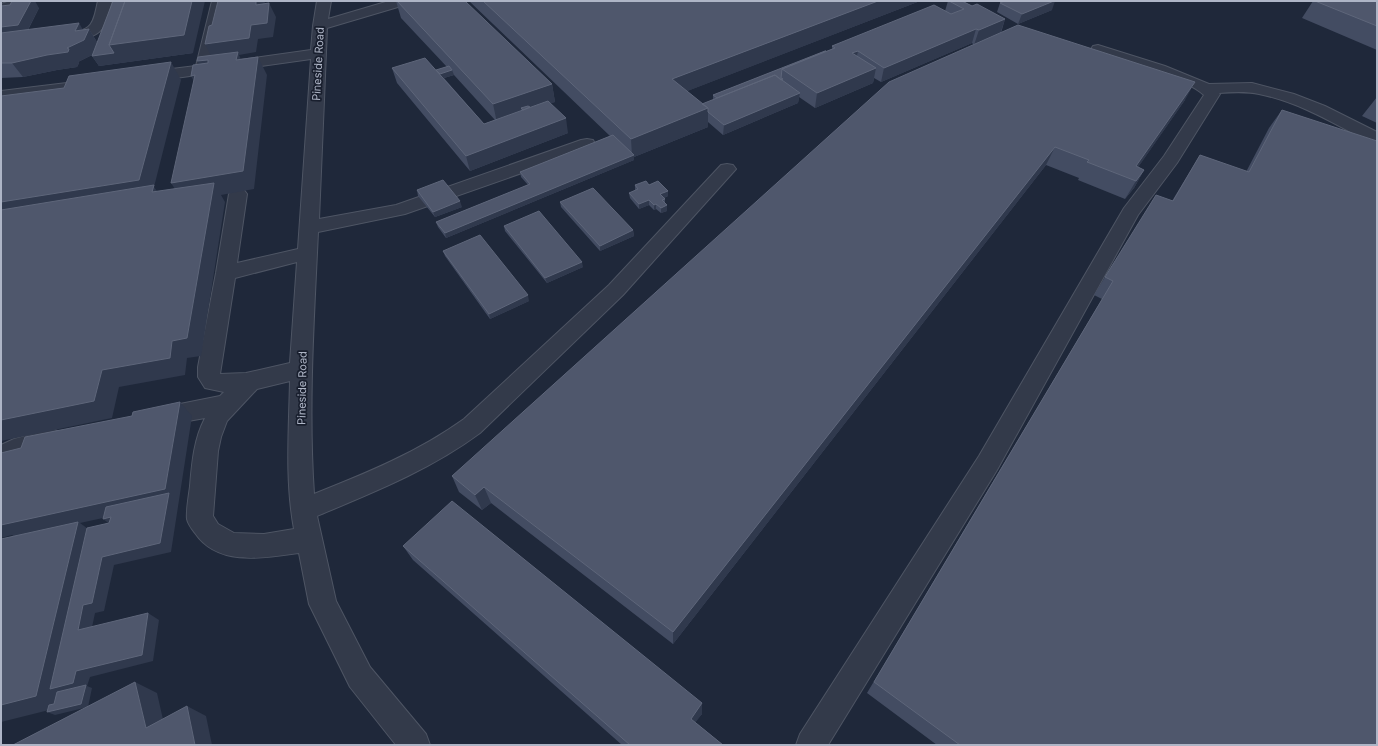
<svg xmlns="http://www.w3.org/2000/svg" width="1378" height="746" font-family="Inter,sans-serif">
  <rect width="100%" height="100%" fill="#1f283a"/>
  <g fill="none" stroke-linecap="round" stroke-linejoin="round">
    <!-- minor casing -->
    <g stroke="#4e5564" stroke-width="2">
      <path id="minor" d="M 10,1 L 30,1 L 28,4 L 1,13 L 1,4 Z
        M 98,1 L 112,1 C 109,11 107,25 99,32 C 84,45 22,48 1,50 L 1,42 C 21,40 73,38 88,27 C 95,22 96,8 98,1 Z
        M 212,1 L 226,1 L 212,64 L 311,50 L 313,26 L 317,1 L 331,1 L 328,19 L 389,1 L 410,1 L 408,4 L 327,28 L 319,219 L 396,205 L 581,140 L 587,139 L 593,140 L 595,144 L 593,148 L 405,214 L 318,232 C 314,318 308,407 314,494 C 367,473 418,452 464,419 L 609,285 L 721,165 L 727,164 L 733,165 L 736,169 L 623,295 L 480,433 C 430,470 374,492 317,516 L 336,601 L 370,667 L 426,734 L 430,745 L 396,745 L 350,687 L 309,604 L 299,553 C 264,558 218,567 195,533 C 192,529 188,524 187,519 C 186,511 189,495 190,486 C 192,462 194,439 205,418 L 160,426 L 152,424 L 149,417 L 152,410 L 160,408 L 220,396 L 224,392 L 205,388 L 198,377 L 198,367 L 216,273 L 229,194 L 232,190 L 238,188 L 244,190 L 247,194 L 237,263 L 298,249 L 311,59 L 147,82 L 142,80 L 139,77 L 142,74 L 147,72 L 196,66 ZM 297,262 L 290,363 L 246,373 L 220,374 L 235,278 ZM 290,381 C 289,430 285,481 294,529 L 264,534 L 234,533 L 218,524 L 213,516 L 218,451 L 221,437 L 227,421 L 257,389 Z
        M 1098,45 L 1165,66 L 1209,84 L 1252,83 L 1294,94 L 1325,106 L 1377,132 L 1377,144 L 1371,143 C 1335,124 1299,102 1259,94 C 1246,91 1232,92 1219,93 L 1220,94 L 1177,163 L 1138,215 L 997,470 L 828,745 L 796,745 L 800,734 L 979,456 L 1124,208 L 1164,156 L 1204,95 C 1185,77 1119,61 1093,52 L 1091,49 L 1093,46 Z
        M 75,82 L 80,84 L 83,87 L 80,90 L 1,101 L 1,91 Z
        M 52,429 L 60,432 L 64,439 L 60,446 L 20,457 L 1,467 L 1,445 L 14,439 Z"/>
    </g>
    <!-- minor -->
    <use href="#minor" fill="#333a4a" fill-rule="evenodd"/>
  </g>
  <!-- wall -->
  <path fill="#434c62" fill-rule="evenodd" d="M 396,1 L 552,84 L 555,102 L 550,103 L 568,133 L 470,171 L 397,83 L 392,68 L 436,70 L 447,67 L 401,18 ZM 454,75 L 495,120 L 484,124 L 444,78 Z
    M 469,1 L 920,1 L 687,91 L 702,104 L 713,100 L 713,95 L 832,49 L 832,46 L 945,11 L 948,1 L 962,1 L 972,6 L 1005,19 L 1001,33 L 1185,100 L 1138,167 L 1144,170 L 1134,188 L 1125,199 L 1078,180 L 1079,178 L 1046,165 L 673,644 L 491,503 L 482,510 L 459,492 L 452,476 L 974,45 L 972,43 L 881,82 L 874,78 L 873,83 L 815,108 L 799,97 L 798,103 L 723,135 L 708,122 L 708,127 L 634,157 L 634,160 L 446,238 L 438,227 L 436,222 L 528,185 L 521,177 L 520,172 L 610,136 Z
    M 1313,1 L 1377,1 L 1377,50 L 1302,18 Z
    M 1000,3 L 1052,10 L 1018,24 L 997,12 Z
    M 1,6 L 39,8 L 28,30 L 83,30 L 89,29 L 97,42 L 193,53 L 99,66 L 92,56 L 92,55 L 78,62 L 79,63 L 77,67 L 57,70 L 23,77 L 1,78 Z
    M 1377,97 L 1377,123 L 1362,116 Z
    M 1282,110 L 1377,745 L 937,745 L 867,693 L 1102,299 L 1094,295 L 1105,277 L 1172,201 L 1200,155 L 1246,172 L 1269,128 Z
    M 635,185 L 649,185 L 668,191 L 668,196 L 664,198 L 665,199 L 665,203 L 667,205 L 667,211 L 661,213 L 656,209 L 654,210 L 649,205 L 639,209 L 630,198 L 629,193 L 635,191 Z
    M 417,190 L 462,207 L 435,217 L 418,196 Z
    M 560,202 L 633,230 L 634,236 L 600,251 L 561,207 Z
    M 504,226 L 583,267 L 547,283 L 505,231 Z
    M 443,251 L 529,301 L 490,319 L 445,256 Z
    M 403,546 L 702,703 L 702,714 L 695,722 L 723,745 L 622,745 L 413,560 Z"/>
  <!-- shaded-wall -->
  <path fill="#30394d" fill-rule="evenodd" d="M 31,1 L 35,1 L 39,8 L 25,35 L 1,38 L 1,27 Z
    M 192,1 L 205,1 L 193,53 L 99,66 L 92,56 L 109,45 Z
    M 256,1 L 265,1 L 262,19 L 256,5 Z
    M 878,1 L 920,1 L 672,97 L 672,79 Z
    M 1054,1 L 1055,1 L 1052,10 L 1018,24 L 1022,14 Z
    M 269,3 L 276,17 L 273,37 L 258,39 L 256,52 L 239,55 L 246,70 L 236,60 L 212,58 L 205,44 L 251,25 Z
    M 1005,19 L 1000,34 L 974,45 L 979,30 Z
    M 79,23 L 86,35 L 89,29 L 98,44 L 94,54 L 78,62 L 79,63 L 77,67 L 57,70 L 23,77 L 12,63 L 67,48 Z
    M 976,29 L 972,43 L 881,82 L 884,68 Z
    M 858,51 L 855,65 L 852,53 Z
    M 258,57 L 267,75 L 254,189 L 221,195 L 225,202 L 201,356 L 187,358 L 185,375 L 119,387 L 112,418 L 1,441 L 1,420 L 102,370 L 183,201 L 171,183 Z
    M 208,60 L 207,79 L 197,61 Z
    M 171,62 L 181,80 L 154,187 L 166,204 L 1,223 L 1,202 Z
    M 876,68 L 873,83 L 815,108 L 817,93 Z
    M 452,70 L 454,75 L 437,80 L 435,75 Z
    M 195,75 L 201,94 L 191,76 Z
    M 1195,82 L 1185,100 L 1130,179 L 1136,166 Z
    M 552,84 L 555,102 L 525,112 L 521,108 L 522,114 L 497,123 L 493,104 Z
    M 800,93 L 798,103 L 723,135 L 724,125 Z
    M 708,108 L 708,127 L 634,157 L 634,160 L 446,238 L 445,233 L 632,155 L 631,139 Z
    M 566,118 L 568,133 L 470,171 L 466,156 Z
    M 1055,147 L 1046,165 L 673,644 L 673,632 Z
    M 1144,170 L 1134,188 L 1125,199 L 1136,181 Z
    M 668,191 L 668,196 L 660,199 L 660,194 Z
    M 649,200 L 649,205 L 639,209 L 639,204 Z
    M 460,201 L 462,207 L 435,217 L 433,212 Z
    M 656,204 L 656,209 L 654,210 L 654,205 Z
    M 667,205 L 667,211 L 661,213 L 661,208 Z
    M 633,230 L 634,236 L 600,251 L 600,246 Z
    M 582,262 L 583,267 L 547,283 L 545,278 Z
    M 528,295 L 529,301 L 490,319 L 489,314 Z
    M 180,402 L 192,416 L 171,552 L 114,565 L 104,611 L 95,613 L 90,637 L 76,671 L 148,613 L 159,620 L 153,661 L 90,677 L 87,686 L 92,688 L 88,707 L 55,715 L 47,712 L 61,707 L 1,722 L 1,705 L 16,538 L 12,535 L 1,538 L 1,524 ZM 167,504 L 102,557 L 99,537 L 80,523 Z
    M 484,487 L 491,503 L 482,510 L 475,495 Z
    M 111,517 L 114,527 L 103,519 Z
    M 135,682 L 157,693 L 167,737 L 146,728 Z
    M 702,703 L 702,714 L 691,728 L 691,719 Z
    M 187,706 L 206,716 L 212,745 L 195,745 Z"/>
  <!-- building -->
  <path fill="#4f576c" stroke="#5e667a" d="M 12,1 L 31,1 L 18,25 L 1,27 L 1,6 L 10,5 Z
    M 113,1 L 125,1 L 109,45 L 114,53 L 92,56 Z
    M 125,1 L 192,1 L 184,35 L 109,45 Z
    M 218,1 L 256,1 L 256,5 L 269,3 L 267,23 L 251,25 L 249,38 L 205,44 L 209,26 L 212,25 Z
    M 397,1 L 465,1 L 552,84 L 493,104 Z
    M 483,1 L 878,1 L 672,79 L 708,108 L 631,139 Z
    M 949,1 L 962,1 L 972,6 L 977,4 L 1005,19 L 979,30 L 976,29 L 884,68 L 858,51 L 852,53 L 876,68 L 817,93 L 782,69 L 835,48 L 832,46 L 934,5 L 951,14 L 964,9 Z
    M 1004,1 L 1054,1 L 1022,14 L 1000,3 Z
    M 1315,1 L 1377,1 L 1377,26 Z
    M 79,23 L 75,31 L 89,29 L 84,40 L 67,48 L 69,49 L 68,52 L 47,55 L 12,63 L 1,63 L 1,33 Z
    M 1018,25 L 1195,82 L 1136,166 L 1144,170 L 1136,181 L 1087,162 L 1089,160 L 1055,147 L 673,632 L 484,487 L 475,495 L 452,476 L 889,82 Z
    M 825,51 L 826,51 L 782,69 L 781,78 L 783,79 L 781,80 L 775,75 L 717,98 L 713,95 Z
    M 238,52 L 236,60 L 258,57 L 243,171 L 171,183 L 195,75 L 191,76 L 193,65 L 208,63 L 208,60 L 197,61 L 198,57 Z
    M 425,58 L 484,124 L 548,101 L 566,118 L 466,156 L 392,68 Z
    M 171,62 L 139,180 L 1,202 L 1,96 L 64,88 L 69,76 Z
    M 449,66 L 452,70 L 440,74 L 436,70 Z
    M 775,75 L 800,93 L 724,125 L 708,112 L 708,108 L 702,104 Z
    M 528,106 L 530,107 L 523,110 L 521,108 Z
    M 1282,110 L 1377,141 L 1377,745 L 960,745 L 874,682 L 1113,281 L 1105,277 L 1156,195 L 1173,201 L 1200,155 L 1249,172 Z
    M 613,135 L 634,155 L 445,233 L 436,222 L 530,184 L 520,172 Z
    M 443,180 L 460,201 L 433,212 L 417,190 Z
    M 646,181 L 649,185 L 658,181 L 668,191 L 660,194 L 665,199 L 662,200 L 667,205 L 661,208 L 656,204 L 654,205 L 649,200 L 639,204 L 629,193 L 638,189 L 635,185 Z
    M 214,183 L 187,338 L 172,341 L 170,358 L 102,370 L 94,401 L 1,420 L 1,210 L 154,185 L 152,192 Z
    M 593,188 L 633,230 L 600,246 L 560,202 Z
    M 539,211 L 582,262 L 545,278 L 504,226 Z
    M 480,235 L 528,295 L 489,314 L 443,251 Z
    M 180,402 L 165,489 L 1,525 L 1,453 L 21,448 L 25,437 L 132,416 L 133,412 Z
    M 169,493 L 160,543 L 102,557 L 92,603 L 83,605 L 78,630 L 148,613 L 142,655 L 76,671 L 73,683 L 50,689 L 87,528 L 109,523 L 111,517 L 103,519 L 106,507 Z
    M 452,501 L 702,703 L 691,719 L 723,745 L 630,745 L 403,546 Z
    M 78,522 L 36,696 L 1,705 L 1,539 Z
    M 135,682 L 146,728 L 187,706 L 195,745 L 13,745 Z
    M 86,685 L 81,704 L 47,712 L 49,705 L 54,704 L 57,692 Z"/>
  <g text-anchor="middle" dominant-baseline="central" stroke-width="3.5" stroke-linejoin="round" paint-order="stroke">
    <!-- street labels -->
    <g font-size="11" fill="#aeb5c6" stroke="#191f2e">
      <text transform="translate(318 64) rotate(-87)">Pineside Road</text>
      <text transform="translate(302 388) rotate(-89)">Pineside Road</text>
    </g>
  </g>
  <!-- border -->
  <rect width="1378" height="746" fill="none" stroke="#aeb5c6" stroke-width="4"/>
</svg>
